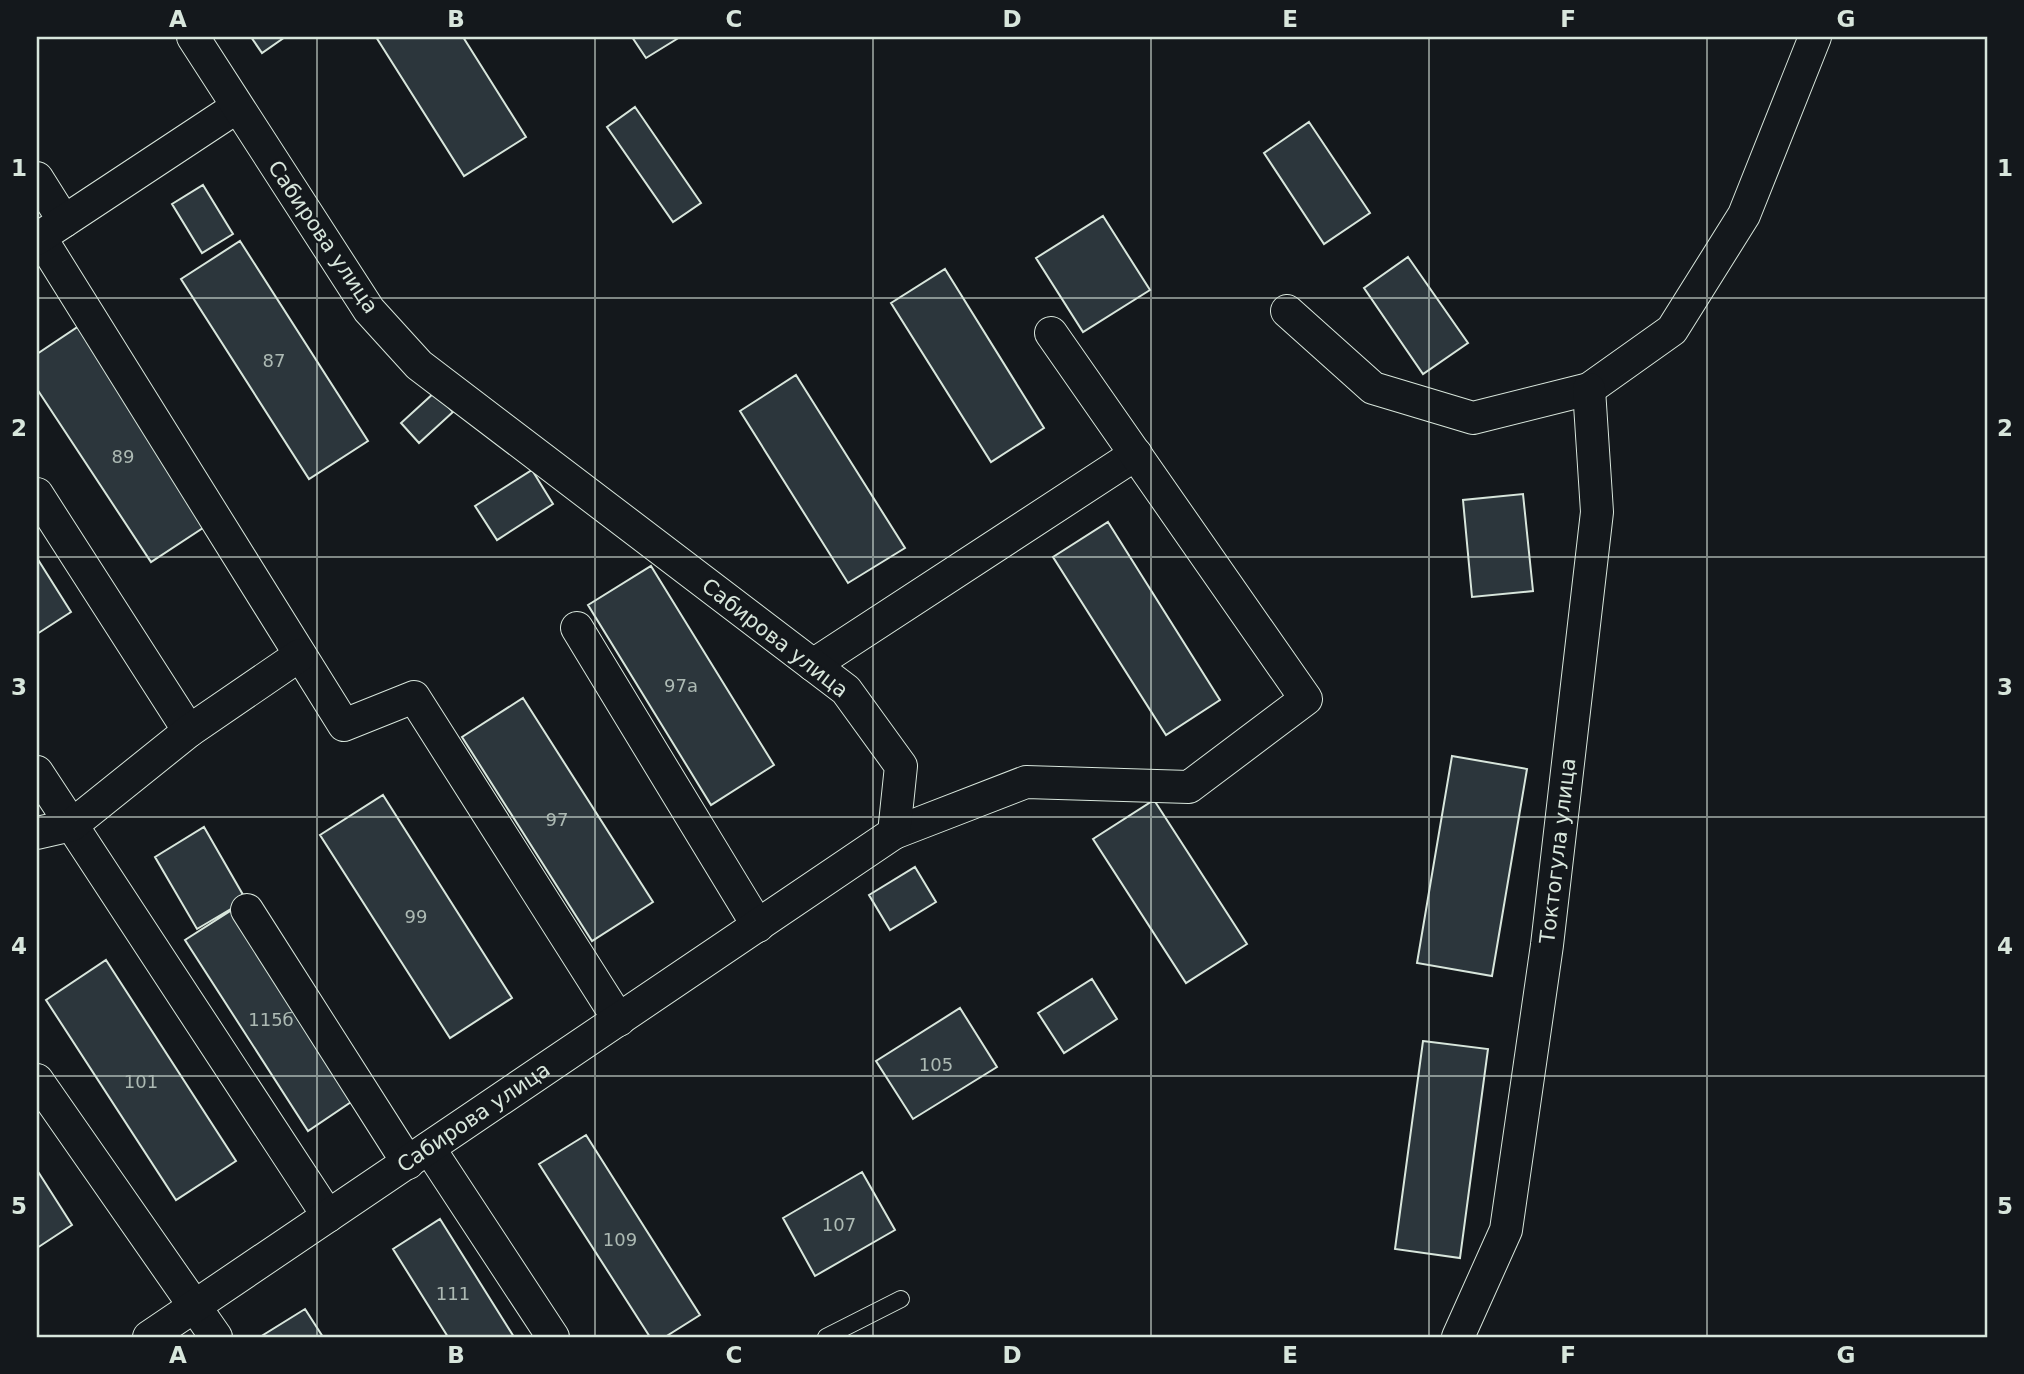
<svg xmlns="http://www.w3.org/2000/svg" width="2024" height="1374" font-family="'DejaVu Sans',sans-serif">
  <rect width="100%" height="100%" fill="#14181c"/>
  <!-- building -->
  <path fill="#2c363c" stroke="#d8e6dc" stroke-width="2" d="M 251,37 L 285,37 L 262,53 Z
    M 376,37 L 463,37 L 526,137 L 464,176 Z
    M 632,37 L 680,37 L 646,58 Z
    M 635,107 L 701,203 L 673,222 L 607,127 Z
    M 1309,122 L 1370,213 L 1324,244 L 1264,153 Z
    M 203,185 L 233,234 L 202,253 L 172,204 Z
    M 1103,216 L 1150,290 L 1083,332 L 1036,258 Z
    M 240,241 L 368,441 L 309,479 L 181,279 Z
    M 1408,257 L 1468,343 L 1423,374 L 1364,288 Z
    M 945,269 L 1044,428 L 991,462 L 891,303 Z
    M 79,326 L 209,524 L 151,562 L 37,389 L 37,354 Z
    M 796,375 L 905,548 L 848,583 L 740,411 Z
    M 435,392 L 453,412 L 419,443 L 401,423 Z
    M 532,470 L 553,504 L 497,540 L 475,506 Z
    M 1523,494 L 1533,591 L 1472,597 L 1463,500 Z
    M 1108,522 L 1220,700 L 1166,735 L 1053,557 Z
    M 37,558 L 71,612 L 37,634 Z
    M 651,566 L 774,765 L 711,805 L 588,605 Z
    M 523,698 L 653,902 L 592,941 L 462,737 Z
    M 1452,756 L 1527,769 L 1492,976 L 1417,963 Z
    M 383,795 L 512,998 L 450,1038 L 320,835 Z
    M 1154,800 L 1247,944 L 1186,983 L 1093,839 Z
    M 204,827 L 246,900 L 197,929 L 155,857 Z
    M 915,867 L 936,902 L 890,930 L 869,895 Z
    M 235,908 L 357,1098 L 308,1131 L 185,940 Z
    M 106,960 L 236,1161 L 176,1200 L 46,1000 Z
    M 1092,979 L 1117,1019 L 1064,1053 L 1038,1013 Z
    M 960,1008 L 997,1067 L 913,1119 L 876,1061 Z
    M 1423,1041 L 1488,1049 L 1460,1258 L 1395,1249 Z
    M 586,1135 L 700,1315 L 665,1337 L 650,1337 L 539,1164 Z
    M 37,1170 L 72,1225 L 37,1248 Z
    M 862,1172 L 895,1230 L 815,1276 L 783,1218 Z
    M 440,1219 L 514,1337 L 448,1337 L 393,1249 Z
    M 305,1309 L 323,1337 L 260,1337 Z"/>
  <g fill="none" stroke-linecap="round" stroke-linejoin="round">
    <!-- lane casing -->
    <g stroke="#d8e6dc" stroke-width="18">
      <path id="lane" d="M 826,1337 L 901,1299"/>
    </g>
    <!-- street casing -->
    <g stroke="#d8e6dc" stroke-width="34">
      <g id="street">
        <path d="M 37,178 L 64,221"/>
        <path d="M 40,237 L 344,725 L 414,697 L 619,1020"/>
        <path d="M 37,239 L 237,107"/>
        <path d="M 1287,311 L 1373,388 L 1473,418 L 1589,389 L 1672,330 L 1744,215 L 1815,37"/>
        <path d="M 37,494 L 189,731"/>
        <path d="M 577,628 L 758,926"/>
        <path d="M 813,665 L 1136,454"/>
        <path d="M 37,772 L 328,1216"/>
        <path d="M 37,833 L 72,825 L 189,731 L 300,655"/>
        <path d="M 894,833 L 1026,782 L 1189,787 L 1306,699 L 1051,333"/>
        <path d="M 247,910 L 408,1163"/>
        <path d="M 37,1080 L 216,1337"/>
        <path d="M 429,1148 L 553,1337"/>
        <path id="s1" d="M 149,1337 L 894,833 L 901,766 L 846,690 L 419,365 L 369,310 L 193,37"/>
        <path id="s2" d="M 1458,1337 L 1506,1230 L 1547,945 L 1597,512 L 1589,389"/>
      </g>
    </g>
    <!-- lane -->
    <use href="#lane" stroke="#14181c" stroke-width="16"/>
    <!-- street -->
    <use href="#street" stroke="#14181c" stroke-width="32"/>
  </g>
  <!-- grid -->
  <path fill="none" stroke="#d8e6dc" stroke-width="2" stroke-opacity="0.55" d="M 317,37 L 317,1337M 595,37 L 595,1337M 873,37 L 873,1337M 1151,37 L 1151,1337M 1429,37 L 1429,1337M 1707,37 L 1707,1337M 37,298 L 1987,298M 37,557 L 1987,557M 37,817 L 1987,817M 37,1076 L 1987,1076"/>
  <g text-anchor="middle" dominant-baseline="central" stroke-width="5" stroke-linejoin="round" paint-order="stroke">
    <!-- number labels -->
    <g font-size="18" fill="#adbab4">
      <text x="274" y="360">87</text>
      <text x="123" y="456">89</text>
      <text x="681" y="685">97а</text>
      <text x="557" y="819">97</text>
      <text x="416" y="916">99</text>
      <text x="271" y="1019">115б</text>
      <text x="936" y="1064">105</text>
      <text x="141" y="1081">101</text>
      <text x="839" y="1224">107</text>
      <text x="620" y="1239">109</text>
      <text x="453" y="1293">111</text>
    </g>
    <!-- street labels -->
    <g font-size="21" fill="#d8e6dc" stroke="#14181c">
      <text transform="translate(323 237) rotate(56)">Сабирова улица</text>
      <text transform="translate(775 638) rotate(38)">Сабирова улица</text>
      <text stroke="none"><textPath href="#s2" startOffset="500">Токтогула улица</textPath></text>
      <text stroke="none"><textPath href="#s1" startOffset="392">Сабирова улица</textPath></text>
    </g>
  </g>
  <!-- border -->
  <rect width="2024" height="1374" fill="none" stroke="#14181c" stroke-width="77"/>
  <rect x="38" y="38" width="1948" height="1298" fill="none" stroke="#d8e6dc" stroke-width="2.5"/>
  <g font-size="23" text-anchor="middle" font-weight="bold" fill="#d8e6dc">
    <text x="178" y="27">A</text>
    <text x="456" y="27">B</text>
    <text x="734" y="27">C</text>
    <text x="1012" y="27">D</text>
    <text x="1290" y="27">E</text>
    <text x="1568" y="27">F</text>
    <text x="1846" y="27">G</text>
    <text x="19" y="176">1</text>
    <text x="2005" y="176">1</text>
    <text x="19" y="436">2</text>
    <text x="2005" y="436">2</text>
    <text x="19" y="695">3</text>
    <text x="2005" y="695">3</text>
    <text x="19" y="954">4</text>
    <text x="2005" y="954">4</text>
    <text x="19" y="1214">5</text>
    <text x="2005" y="1214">5</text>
    <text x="178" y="1363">A</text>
    <text x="456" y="1363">B</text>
    <text x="734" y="1363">C</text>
    <text x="1012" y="1363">D</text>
    <text x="1290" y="1363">E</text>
    <text x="1568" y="1363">F</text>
    <text x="1846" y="1363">G</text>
  </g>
</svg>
